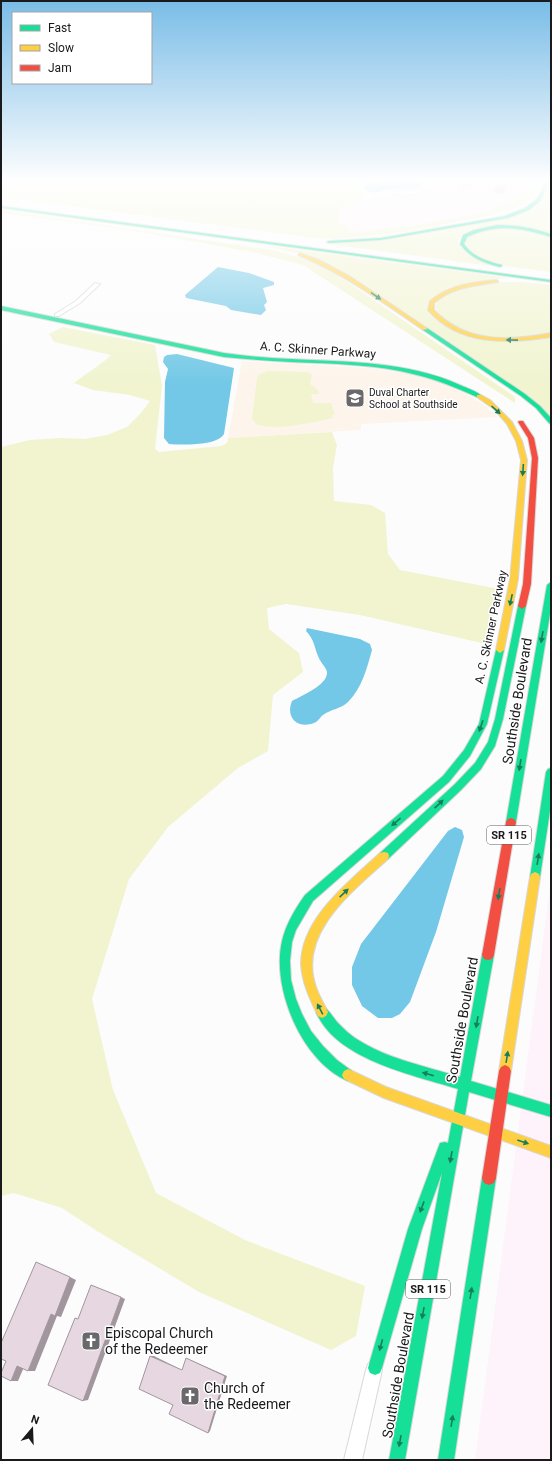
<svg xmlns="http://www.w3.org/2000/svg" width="552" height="1461" font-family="Roboto,sans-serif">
  <rect width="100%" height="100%" fill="#fcfcfd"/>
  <!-- commercial -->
  <path fill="#fef3fb" d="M 442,180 L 526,180 L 527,187 L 514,201 L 481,213 L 418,225 L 349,233 L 337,222 L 340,208 L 363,199 L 426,190 L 437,185 Z
    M 551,879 L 551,1460 L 475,1460 Z"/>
  <!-- education -->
  <path fill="#fdf5eb" d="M 242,361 L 370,368 L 407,373 L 438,382 L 466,394 L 484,405 L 498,417 L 361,424 L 361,430 L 228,438 Z"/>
  <!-- green -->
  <path fill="#f1f4cf" d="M 1,180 L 364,180 L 362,181 L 363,199 L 340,208 L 338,222 L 349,228 L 349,233 L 418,225 L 481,213 L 514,201 L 527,187 L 526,180 L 536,180 L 539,186 L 526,204 L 487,216 L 405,232 L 336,239 L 315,238 L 1,197 Z
    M 548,183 L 551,191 L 551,235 L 527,227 L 475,228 L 462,234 L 458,240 L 458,243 L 491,266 L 321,243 L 329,243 L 486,222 L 525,211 Z
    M 1,210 L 272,250 L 310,260 L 322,266 L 349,283 L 515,397 L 515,403 L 303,265 L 256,253 L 169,237 L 116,228 L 1,213 Z
    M 518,228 L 551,237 L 551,272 L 504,266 L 479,257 L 467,247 L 466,239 L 480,230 Z
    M 262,245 L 510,278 L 485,280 L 431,301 L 441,323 L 488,339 L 551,337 L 551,419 L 537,404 L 309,256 Z
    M 493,282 L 522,282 L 551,285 L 551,334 L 529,339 L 487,337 L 471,333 L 443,322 L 434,306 L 445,293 Z
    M 63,327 L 155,345 L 162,386 L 155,449 L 159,452 L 221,446 L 227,443 L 228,438 L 332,432 L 337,445 L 333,468 L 334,501 L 371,505 L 385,513 L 388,554 L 400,570 L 499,589 L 486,644 L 360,615 L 286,604 L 267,608 L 269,629 L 299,653 L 303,672 L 273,695 L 268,751 L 238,768 L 168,827 L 129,879 L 92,999 L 113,1090 L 156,1193 L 245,1240 L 365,1286 L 356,1336 L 331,1350 L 199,1292 L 97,1231 L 62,1208 L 14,1193 L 1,1196 L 1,447 L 30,440 L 62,438 L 85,439 L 107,435 L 127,427 L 141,413 L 150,401 L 130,395 L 93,390 L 74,383 C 86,373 100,366 111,355 L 54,342 L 49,334 Z
    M 268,371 L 307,372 L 312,374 L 310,384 L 318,390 L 319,394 L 311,394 L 313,403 L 331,403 L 335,415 L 332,415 L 333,418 C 315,422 272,432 256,424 L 252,419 L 257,378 L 260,374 Z"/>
  <!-- water -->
  <path fill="#72c8e6" d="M 368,180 L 429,180 C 419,192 403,187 390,189 C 381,190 376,196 365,190 L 364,182 Z
    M 218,267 L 249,273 L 274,282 L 274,285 L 263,288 L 267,302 L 264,305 L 266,310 L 261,315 L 231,310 L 226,306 L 186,298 L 185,295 Z
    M 177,354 L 234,368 L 224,434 C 217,446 183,445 169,444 L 164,438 L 165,382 L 168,369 L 163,362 L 164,357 L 167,355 Z
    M 307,628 L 360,639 L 370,644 L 372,650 C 367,668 362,688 348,702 C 341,709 331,709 323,715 C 320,717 319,721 314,723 C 298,729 285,718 292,701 C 301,696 328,685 327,672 C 326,667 320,662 318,656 C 314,646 314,639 306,631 Z
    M 455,827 L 462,830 L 464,837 L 436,932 L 410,1002 L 400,1014 L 392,1018 L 378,1018 L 362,1006 L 352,985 L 352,967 L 361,944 L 448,831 Z"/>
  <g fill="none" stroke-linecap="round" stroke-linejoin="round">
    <!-- street casing -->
    <g stroke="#d8d8da" stroke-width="2">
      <path id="street" d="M 438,180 L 442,180 C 433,191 404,199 392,193 C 406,186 423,197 438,180 Z
        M 95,283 L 100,284 L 80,303 L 59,316 L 55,316 L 55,314 L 76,301 Z
        M 374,1362 L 380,1364 L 382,1370 L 362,1460 L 344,1460 L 366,1370 L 368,1364 Z"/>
    </g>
    <!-- fast casing -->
    <g stroke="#d8d8da" stroke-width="2">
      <path id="fast" d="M 542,180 L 546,180 L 547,188 L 540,201 L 529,210 L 508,218 L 381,240 L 329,243 L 327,242 L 329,241 L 381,238 L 505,216 L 525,208 L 537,199 L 543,188 Z
        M 1,206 L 551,280 L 551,282 L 1,208 Z
        M 497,225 C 516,225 533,228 551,234 L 551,237 C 520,228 498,223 467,237 L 464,244 C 473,257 487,261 502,265 L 502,266 L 500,267 C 484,263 470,258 460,244 L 463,235 L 474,230 Z
        M 1,306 L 224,353 C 246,356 268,358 291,359 C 347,362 408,361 460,385 C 467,388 476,391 482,396 L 477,397 C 457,388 438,380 417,375 C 376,364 333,364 291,362 C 268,361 246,359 224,357 L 1,310 Z
        M 423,328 L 427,328 L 525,394 L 540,406 L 551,418 L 551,424 L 549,423 L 536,408 L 521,396 L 423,330 Z
        M 551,582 L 551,608 L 516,822 L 514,825 L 511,826 L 508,825 L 506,822 L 547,585 Z
        M 522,603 L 526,606 L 503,719 L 495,746 L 481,769 L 461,790 L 388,859 L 384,860 L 380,859 L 379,856 L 380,853 L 455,784 L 475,763 L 488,742 L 495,719 L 518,606 Z
        M 500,647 L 504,650 L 487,724 L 470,756 L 449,782 L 313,901 L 296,930 L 292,942 L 290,961 L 291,980 L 296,999 L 302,1014 L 311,1031 L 323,1046 L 337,1060 L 352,1071 L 354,1075 L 352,1079 L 348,1081 C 302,1062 271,988 282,941 C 286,924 295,909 305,895 L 443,776 L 464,750 L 479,724 L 496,650 Z
        M 551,768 L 551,804 L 540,877 L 539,880 L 535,882 L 531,880 L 530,877 L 546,772 L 548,769 Z
        M 488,950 L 492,951 L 494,955 L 471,1081 L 551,1105 L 551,1117 L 469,1092 L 405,1460 L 389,1460 L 442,1173 L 422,1229 L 382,1368 L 380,1373 L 375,1375 L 370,1373 L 368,1368 L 408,1229 L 440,1143 L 445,1142 L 448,1143 L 458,1089 C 414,1075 336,1060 316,1012 L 318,1008 L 322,1006 C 329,1009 333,1018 339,1024 C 344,1029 349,1034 355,1038 C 387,1059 425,1066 460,1077 L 482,955 L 484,951 Z
        M 489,1171 L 494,1173 L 496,1178 L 454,1460 L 438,1460 L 482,1178 L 484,1173 Z"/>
    </g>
    <!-- slow casing -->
    <g stroke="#d8d8da" stroke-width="2">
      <path id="slow" d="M 300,253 L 319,260 L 351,277 L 428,329 L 423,330 C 383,302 344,274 298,255 Z
        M 496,280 L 498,281 L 498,282 C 475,286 453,287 434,303 L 434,310 C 466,343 508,341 551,333 L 551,337 C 508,344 459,346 428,310 L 430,301 C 449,285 472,282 496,280 Z
        M 477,395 L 481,395 L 490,400 L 512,422 L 522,441 L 527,460 L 518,579 L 504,650 L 500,653 L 496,650 L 510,579 L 521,460 L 516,441 L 507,424 L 494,409 L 477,397 Z
        M 384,852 L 388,853 L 389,856 L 388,859 C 353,891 297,933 316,987 C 319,996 324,1004 328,1012 L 326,1016 L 322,1018 L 318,1016 C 310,999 302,983 301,964 C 301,918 350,881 380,853 Z
        M 535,872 L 539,874 L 540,877 L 511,1071 L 509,1075 L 505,1077 L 501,1075 L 499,1071 L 530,877 L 531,874 Z
        M 348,1069 L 386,1087 L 551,1146 L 551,1158 L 384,1098 L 344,1079 L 342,1075 L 344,1071 Z"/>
    </g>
    <!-- jam casing -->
    <g stroke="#d8d8da" stroke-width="2">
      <path id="jam" d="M 519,421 L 523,421 L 534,438 L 538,458 L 531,584 L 526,606 L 522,609 L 518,606 L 523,584 L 532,458 L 528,438 L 518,422 Z
        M 511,818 L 514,819 L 516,822 L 494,955 L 492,959 L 488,960 L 484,959 L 482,955 L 506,822 L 508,819 Z
        M 505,1065 L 509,1067 L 511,1071 L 496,1178 L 494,1183 L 489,1185 L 484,1183 L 482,1178 L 499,1071 L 501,1067 Z"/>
    </g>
    <!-- street -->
    <use href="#street" fill="#fff" fill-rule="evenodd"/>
    <!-- fast -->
    <use href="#fast" fill="#16e098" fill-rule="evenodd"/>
    <!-- slow -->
    <use href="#slow" fill="#ffcf43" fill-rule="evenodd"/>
    <!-- jam -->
    <use href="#jam" fill="#f24e42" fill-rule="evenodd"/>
  </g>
  <!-- wall -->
  <path fill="#c7b9c2" d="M 460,180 L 472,180 L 469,186 L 459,187 Z
    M 507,180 L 504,194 L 494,193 L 496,184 Z"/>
  <!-- shaded-wall -->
  <path fill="#a2969e" d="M 70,1277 L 76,1280 L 61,1317 L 57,1316 L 35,1371 L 28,1371 L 51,1314 Z
    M 121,1297 L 125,1299 L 88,1400 L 83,1401 Z
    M 150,1356 L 154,1356 L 184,1371 L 182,1370 Z
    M 186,1358 L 227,1376 L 210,1431 L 208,1433 Z
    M 17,1366 L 24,1367 L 18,1381 L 11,1381 Z"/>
  <!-- building -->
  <path fill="#e7d7e1" stroke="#a2969e" d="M 497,180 L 507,180 L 505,185 L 496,184 Z
    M 36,1262 L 70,1277 L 55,1316 L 51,1314 L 28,1371 L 17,1366 L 11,1381 L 1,1376 L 1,1373 L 6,1361 L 1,1359 L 1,1343 Z
    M 91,1285 L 121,1297 L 83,1401 L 48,1385 L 75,1318 L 78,1319 Z
    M 150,1356 L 182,1370 L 186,1358 L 225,1376 L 208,1433 L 169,1414 L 173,1405 L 139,1389 Z"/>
  <!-- one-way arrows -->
  <defs><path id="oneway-solid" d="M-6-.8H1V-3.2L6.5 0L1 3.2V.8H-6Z"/></defs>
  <g fill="#187d5a">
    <use href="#oneway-solid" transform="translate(376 296) rotate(34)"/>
    <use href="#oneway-solid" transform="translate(512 340) rotate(-179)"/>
    <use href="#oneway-solid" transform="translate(496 410) rotate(42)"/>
    <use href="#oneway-solid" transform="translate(523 470) rotate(94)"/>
    <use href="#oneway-solid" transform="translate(511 600) rotate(102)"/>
    <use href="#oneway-solid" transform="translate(542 637) rotate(100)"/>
    <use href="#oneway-solid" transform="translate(481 726) rotate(109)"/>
    <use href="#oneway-solid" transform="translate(520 765) rotate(99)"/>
    <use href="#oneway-solid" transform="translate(439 804) rotate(-43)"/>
    <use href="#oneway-solid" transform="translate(396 822) rotate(139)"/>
    <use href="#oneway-solid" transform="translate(538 859) rotate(-81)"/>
    <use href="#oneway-solid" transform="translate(344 893) rotate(-43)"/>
    <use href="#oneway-solid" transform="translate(499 894) rotate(100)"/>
    <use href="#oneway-solid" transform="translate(320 1009) rotate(-118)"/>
    <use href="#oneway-solid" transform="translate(477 1022) rotate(100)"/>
    <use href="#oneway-solid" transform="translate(507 1057) rotate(-81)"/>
    <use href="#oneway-solid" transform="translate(428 1074) rotate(-164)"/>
    <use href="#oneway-solid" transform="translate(523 1142) rotate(19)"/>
    <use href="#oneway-solid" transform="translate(451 1157) rotate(100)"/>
    <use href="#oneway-solid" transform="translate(422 1207) rotate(110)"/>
    <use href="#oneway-solid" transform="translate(471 1293) rotate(-81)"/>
    <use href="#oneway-solid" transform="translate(423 1313) rotate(100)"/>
    <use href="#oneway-solid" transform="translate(381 1345) rotate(105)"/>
    <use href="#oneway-solid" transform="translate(452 1421) rotate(-81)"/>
    <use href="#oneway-solid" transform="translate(400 1441) rotate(100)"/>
  </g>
  <!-- sky -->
  <linearGradient id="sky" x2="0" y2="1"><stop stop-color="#79bce7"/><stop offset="0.47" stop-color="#fefefe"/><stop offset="1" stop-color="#fefefe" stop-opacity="0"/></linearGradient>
  <rect width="552" height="384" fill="url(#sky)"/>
  <!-- icons -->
  <defs>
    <g id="school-square" transform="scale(1)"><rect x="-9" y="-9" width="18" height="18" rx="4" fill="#69696b" stroke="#fff"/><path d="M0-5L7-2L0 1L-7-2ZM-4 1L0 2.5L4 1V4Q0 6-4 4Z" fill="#fff"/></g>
    <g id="church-square" transform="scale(1)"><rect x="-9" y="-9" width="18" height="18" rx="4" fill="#69696b" stroke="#fff"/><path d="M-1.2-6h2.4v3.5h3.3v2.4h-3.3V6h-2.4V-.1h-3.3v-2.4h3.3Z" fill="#fff"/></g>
  </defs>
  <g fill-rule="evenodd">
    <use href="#school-square" x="355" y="398"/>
    <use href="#church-square" x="91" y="1341"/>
    <use href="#church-square" x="190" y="1396"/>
  </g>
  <g text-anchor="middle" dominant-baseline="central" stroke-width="3" stroke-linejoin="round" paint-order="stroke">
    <!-- far-poi labels -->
    <g font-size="10" fill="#1a1a1c" stroke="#fff" text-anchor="start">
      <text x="369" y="392">Duval Charter<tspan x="369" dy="12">School at Southside</tspan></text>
    </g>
    <!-- shield labels -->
    <g fill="#fff" stroke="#5f5f60" stroke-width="1">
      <rect x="487" y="826" width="44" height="18" rx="3"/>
      <rect x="406" y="1280" width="44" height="18" rx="3"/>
    </g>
    <g font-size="11" font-weight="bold" fill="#1a1a1c">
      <text x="509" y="835">SR 115</text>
      <text x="428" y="1289">SR 115</text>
    </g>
    <!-- street labels -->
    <g font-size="12" fill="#1a1a1c" stroke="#fff">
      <text transform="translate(318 350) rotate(4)">A. C. Skinner Parkway</text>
      <text transform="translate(491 627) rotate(-78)">A. C. Skinner Parkway</text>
    </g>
    <!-- near-street labels -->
    <g font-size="14" fill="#1a1a1c" stroke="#fff">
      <text transform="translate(517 701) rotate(-81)">Southside Boulevard</text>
      <text transform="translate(462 1020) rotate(-80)">Southside Boulevard</text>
      <text transform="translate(398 1375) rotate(-80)">Southside Boulevard</text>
    </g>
    <!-- near-poi labels -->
    <g font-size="14" fill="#1a1a1c" stroke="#fff" text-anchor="start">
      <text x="105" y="1333">Episcopal Church<tspan x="105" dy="16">of the Redeemer</tspan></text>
      <text x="204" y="1388">Church of<tspan x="204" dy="16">the Redeemer</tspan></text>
    </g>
  </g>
  <!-- border -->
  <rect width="552" height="1461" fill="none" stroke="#1a1a1c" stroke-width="4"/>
  <!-- legend -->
  <rect x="12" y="12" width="140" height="72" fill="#ffffff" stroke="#a3a3a4"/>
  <rect x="20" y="25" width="20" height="6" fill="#16e098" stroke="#a3a3a4"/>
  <text x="48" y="32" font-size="12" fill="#1a1a1c">Fast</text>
  <rect x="20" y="45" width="20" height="6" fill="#ffcf43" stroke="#a3a3a4"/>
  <text x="48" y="52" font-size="12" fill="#1a1a1c">Slow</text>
  <rect x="20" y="65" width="20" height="6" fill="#f24e42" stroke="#a3a3a4"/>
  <text x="48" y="72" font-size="12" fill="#1a1a1c">Jam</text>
  <!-- north arrow -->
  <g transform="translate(32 1429) rotate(19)" stroke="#ffffff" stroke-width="3" paint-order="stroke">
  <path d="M0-3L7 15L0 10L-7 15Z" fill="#1a1a1c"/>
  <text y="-6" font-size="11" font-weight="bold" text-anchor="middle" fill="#1a1a1c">N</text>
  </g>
</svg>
